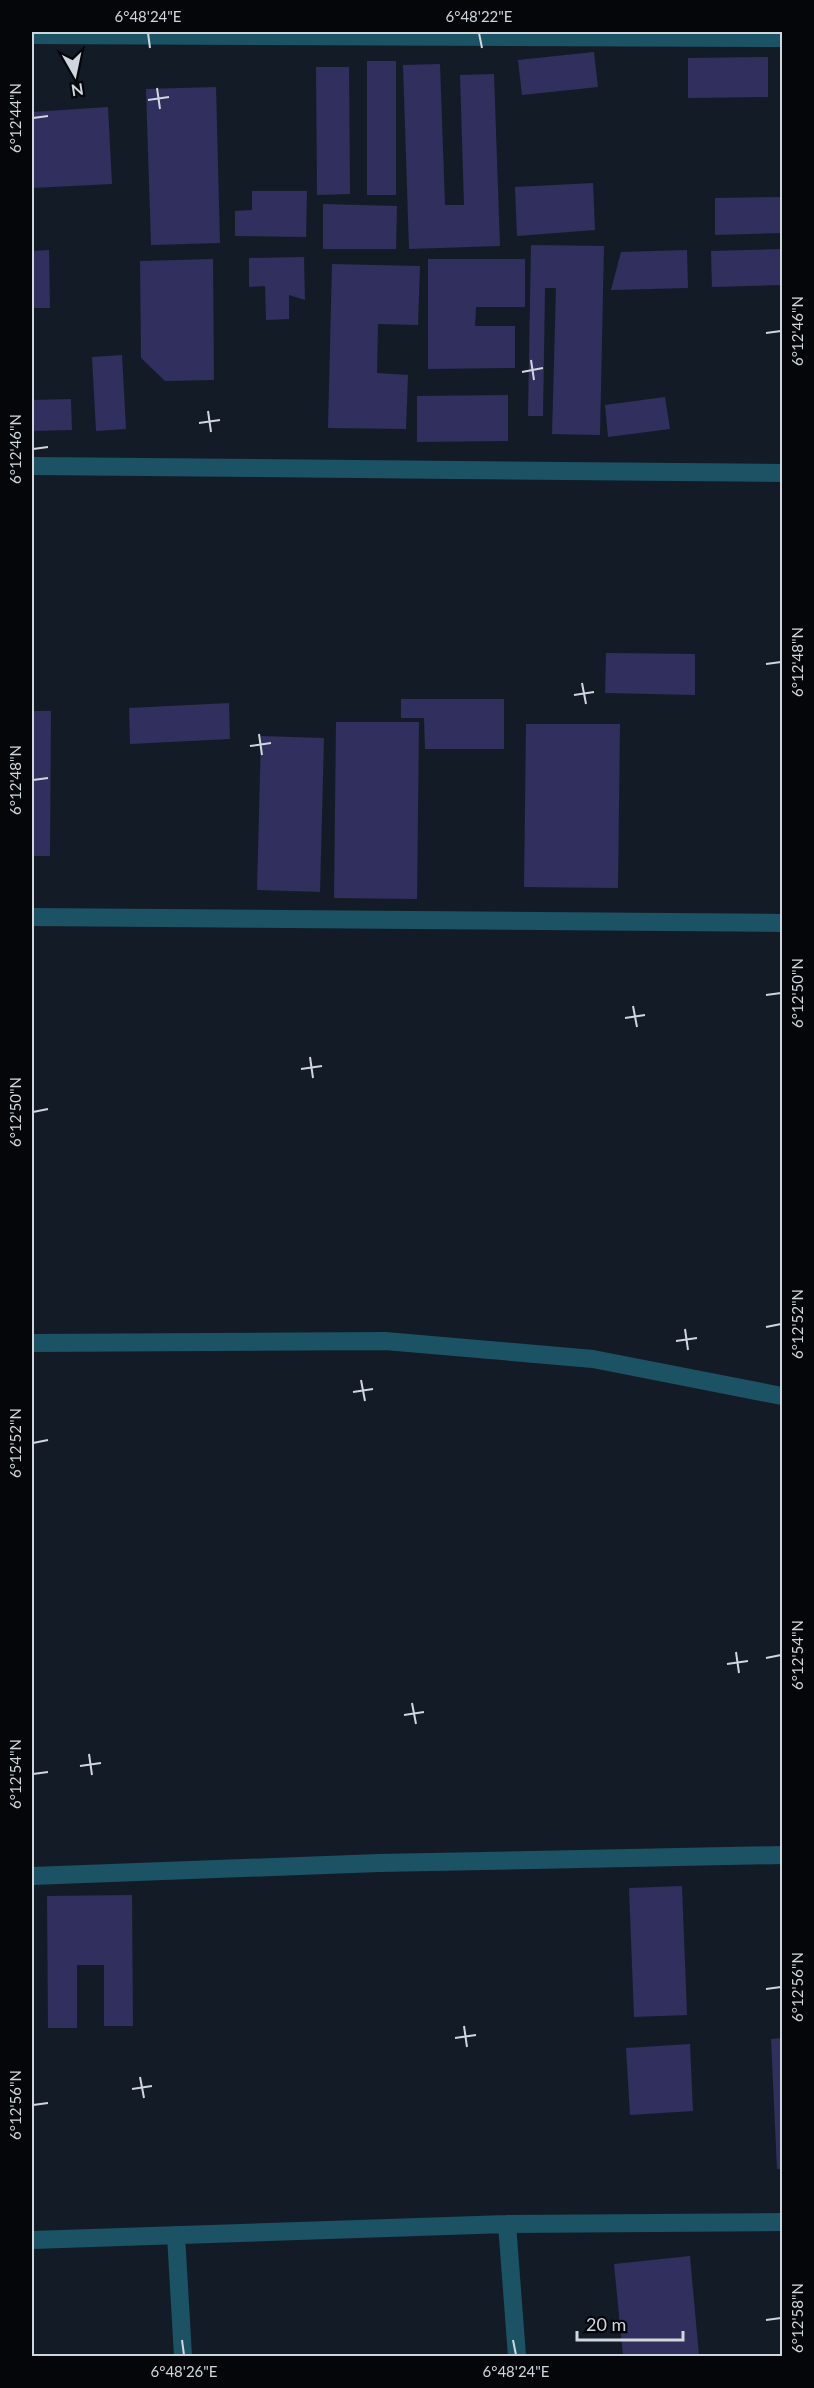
<svg xmlns="http://www.w3.org/2000/svg" width="814" height="2388" font-family="Lato,sans-serif">
  <rect width="100%" height="100%" fill="#131c26"/>
  <!-- building -->
  <path fill="#312f5d" d="M 594,52 L 598,87 L 522,95 L 518,60 Z
    M 768,57 L 768,97 L 688,98 L 688,58 Z
    M 367,61 L 396,61 L 396,195 L 367,195 Z
    M 440,64 L 445,205 L 464,205 L 460,75 L 494,74 L 500,246 L 409,249 L 403,65 Z
    M 316,67 L 349,67 L 350,194 L 317,195 Z
    M 216,87 L 220,243 L 151,245 L 146,89 Z
    M 108,107 L 112,184 L 32,188 L 32,112 Z
    M 593,183 L 595,230 L 517,236 L 515,187 Z
    M 252,191 L 307,191 L 306,237 L 235,236 L 235,211 L 252,210 Z
    M 782,197 L 782,233 L 715,235 L 715,198 Z
    M 323,204 L 397,206 L 396,249 L 323,249 Z
    M 531,245 L 604,246 L 600,435 L 552,434 L 556,288 L 545,288 L 543,416 L 528,416 Z
    M 782,249 L 782,285 L 712,287 L 711,251 Z
    M 49,250 L 50,308 L 32,308 L 32,251 Z
    M 687,250 L 688,288 L 611,290 L 621,252 Z
    M 304,257 L 305,300 L 289,295 L 289,319 L 266,320 L 265,286 L 249,287 L 249,258 Z
    M 213,259 L 214,380 L 165,381 L 141,358 L 140,261 Z
    M 428,259 L 525,259 L 525,307 L 476,307 L 475,326 L 515,326 L 515,368 L 428,369 Z
    M 332,264 L 420,266 L 418,325 L 378,324 L 377,373 L 408,375 L 406,429 L 328,428 Z
    M 122,355 L 126,429 L 96,431 L 92,357 Z
    M 508,395 L 508,441 L 417,442 L 417,396 Z
    M 665,397 L 670,429 L 608,437 L 605,405 Z
    M 71,399 L 72,430 L 32,431 L 32,400 Z
    M 606,653 L 695,654 L 695,695 L 605,693 Z
    M 401,699 L 504,699 L 504,749 L 425,749 L 424,718 L 401,718 Z
    M 229,703 L 230,739 L 130,744 L 129,708 Z
    M 32,711 L 51,711 L 50,856 L 32,856 Z
    M 336,722 L 419,722 L 417,899 L 334,898 Z
    M 526,724 L 620,724 L 618,888 L 524,887 Z
    M 261,736 L 324,738 L 320,892 L 257,890 Z
    M 682,1886 L 687,2015 L 634,2017 L 629,1888 Z
    M 132,1895 L 133,2026 L 104,2026 L 104,1965 L 77,1965 L 77,2028 L 48,2028 L 47,1896 Z
    M 782,2038 L 782,2169 L 777,2169 L 771,2039 Z
    M 690,2044 L 693,2111 L 630,2115 L 626,2048 Z
    M 690,2256 L 699,2356 L 623,2356 L 614,2264 Z"/>
  <g fill="none" stroke-linecap="round" stroke-linejoin="round">
    <!-- street -->
    <path stroke="#1b5364" stroke-width="18" d="M 32,35 L 782,38
      M 32,466 L 782,473
      M 32,917 L 782,923
      M 32,1343 L 385,1341 L 593,1359 L 782,1396
      M 32,1876 L 379,1863 L 782,1855
      M 507,2224 L 517,2356
      M 176,2235 L 183,2356
      M 32,2240 L 507,2224 L 782,2222"/>
  </g>
  <!-- ticks -->
  <path fill="none" stroke="#cfd6dd" stroke-width="2" d="M 148,33 L 150,48M 479,33 L 482,48M 157,88 L 160,109M 148,100 L 169,97M 33,118 L 48,116M 766,333 L 781,331M 531,360 L 534,380M 522,372 L 543,368M 208,411 L 211,432M 199,423 L 220,420M 33,449 L 48,447M 766,664 L 781,662M 582,683 L 586,704M 574,695 L 594,692M 259,734 L 262,755M 250,746 L 271,743M 33,780 L 48,778M 766,995 L 781,993M 633,1006 L 637,1027M 625,1018 L 645,1015M 310,1057 L 313,1078M 301,1069 L 322,1066M 33,1112 L 48,1109M 766,1327 L 781,1324M 685,1329 L 688,1350M 676,1341 L 697,1338M 361,1380 L 365,1401M 353,1392 L 373,1389M 33,1443 L 48,1440M 736,1652 L 739,1673M 766,1658 L 781,1655M 727,1664 L 748,1661M 412,1703 L 416,1724M 404,1715 L 424,1712M 89,1754 L 92,1775M 80,1766 L 101,1763M 33,1774 L 48,1772M 766,1989 L 781,1987M 464,2026 L 467,2047M 455,2038 L 476,2035M 140,2077 L 144,2098M 132,2089 L 152,2086M 33,2105 L 48,2103M 766,2320 L 781,2318M 182,2340 L 184,2355M 513,2340 L 516,2355"/>
  <!-- border -->
  <rect width="814" height="2388" fill="none" stroke="#04060a" stroke-width="66"/>
  <!-- north arrow -->
  <g transform="translate(75 75) rotate(171)" stroke="#04060a" stroke-width="4.5" paint-order="stroke">
  <path d="M0-4.5L10 22L0 15L-10 22Z" fill="#cfd6dd"/>
  <text y="-9" font-size="16" font-weight="bold" text-anchor="middle" fill="#cfd6dd">N</text>
  </g>
  <!-- scale -->
  <path d="M577 2331v9h106v-9" fill="none" stroke="#cfd6dd" stroke-width="3"/>
  <text x="586" y="2331" font-size="18" fill="#cfd6dd" stroke="#04060a" stroke-width="4.5" paint-order="stroke">20 m</text>
  <rect x="33" y="33" width="748" height="2322" fill="none" stroke="#cfd6dd" stroke-width="2"/>
  <g font-size="15" text-anchor="middle" fill="#cfd6dd">
    <text x="148" y="22">6°48'24"E</text>
    <text x="479" y="22">6°48'22"E</text>
    <text transform="translate(16 118) rotate(-90)" y="5">6°12'44"N</text>
    <text transform="translate(798 331) rotate(-90)" y="5">6°12'46"N</text>
    <text transform="translate(16 449) rotate(-90)" y="5">6°12'46"N</text>
    <text transform="translate(798 662) rotate(-90)" y="5">6°12'48"N</text>
    <text transform="translate(16 780) rotate(-90)" y="5">6°12'48"N</text>
    <text transform="translate(798 993) rotate(-90)" y="5">6°12'50"N</text>
    <text transform="translate(16 1112) rotate(-90)" y="5">6°12'50"N</text>
    <text transform="translate(798 1324) rotate(-90)" y="5">6°12'52"N</text>
    <text transform="translate(16 1443) rotate(-90)" y="5">6°12'52"N</text>
    <text transform="translate(798 1655) rotate(-90)" y="5">6°12'54"N</text>
    <text transform="translate(16 1774) rotate(-90)" y="5">6°12'54"N</text>
    <text transform="translate(798 1987) rotate(-90)" y="5">6°12'56"N</text>
    <text transform="translate(16 2105) rotate(-90)" y="5">6°12'56"N</text>
    <text transform="translate(798 2318) rotate(-90)" y="5">6°12'58"N</text>
    <text x="184" y="2377">6°48'26"E</text>
    <text x="516" y="2377">6°48'24"E</text>
  </g>
</svg>
